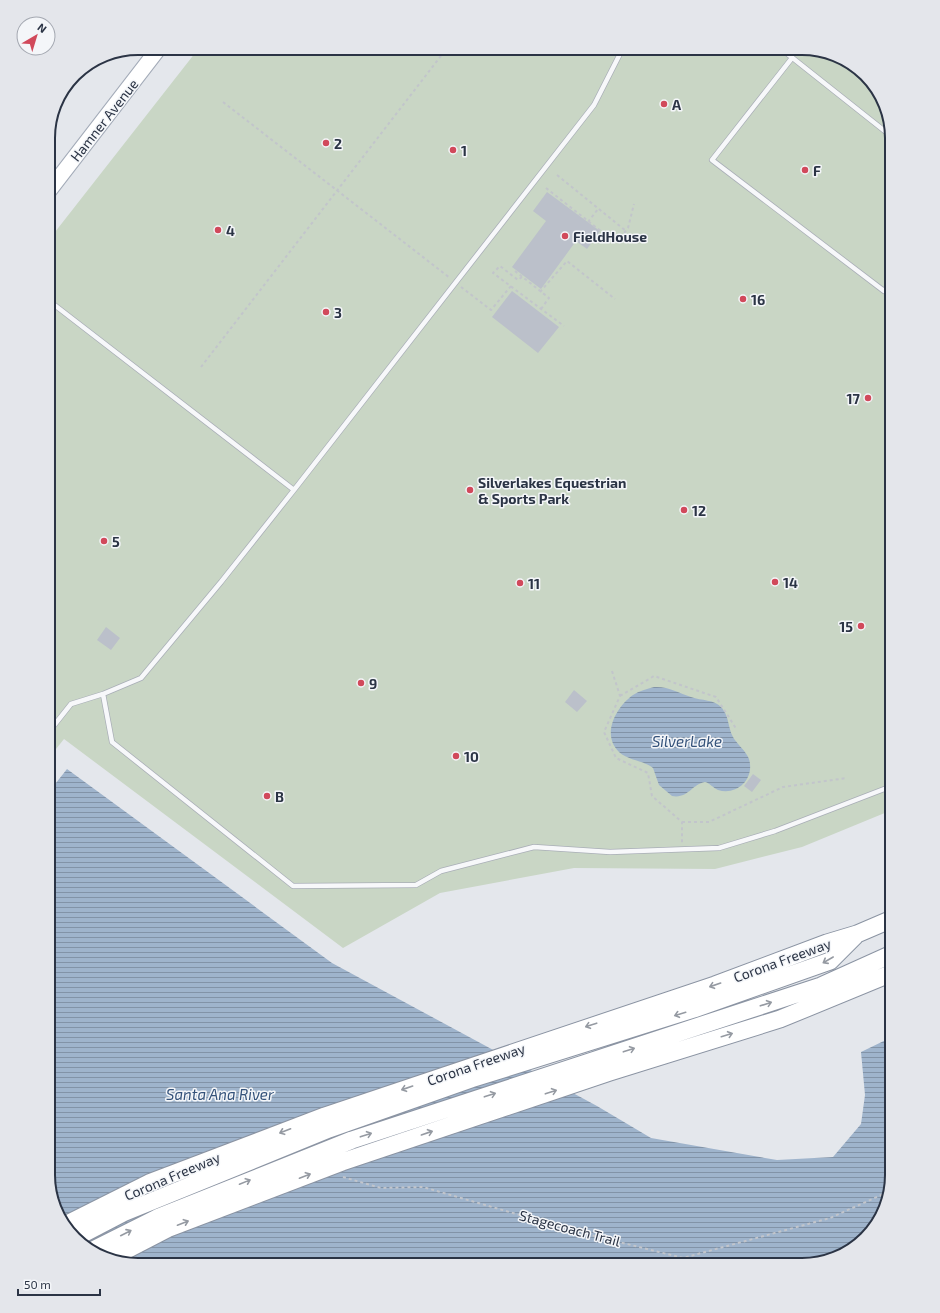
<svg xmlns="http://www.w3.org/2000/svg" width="940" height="1313" font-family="'Exo 2',sans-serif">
  <defs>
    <pattern id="water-rules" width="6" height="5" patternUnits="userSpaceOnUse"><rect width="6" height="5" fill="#9fb4cc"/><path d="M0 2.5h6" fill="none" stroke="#8293a7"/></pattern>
  </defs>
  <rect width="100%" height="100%" fill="#e4e7ec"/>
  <!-- grass -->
  <path fill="#c9d6c5" d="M 199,48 L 808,48 L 847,60 L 880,93 L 892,138 L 892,810 L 802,847 L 715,869 L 574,868 L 440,893 L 343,948 L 64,739 L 48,759 L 48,241 Z"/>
  <!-- water -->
  <path fill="url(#water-rules)" d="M 654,687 C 668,686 679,693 691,697 C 702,701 714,699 722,708 C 729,716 728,728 733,737 C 737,744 746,751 749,759 C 755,779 737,796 718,790 C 713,788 710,783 705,782 C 692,784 688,799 672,796 L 659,785 L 653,768 C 643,760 629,761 619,752 C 601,735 616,707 633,695 C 639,691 647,689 654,687 Z
    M 67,769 L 332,963 L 597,1106 L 651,1138 L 777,1160 L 833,1157 L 861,1124 L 865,1095 L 861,1052 L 892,1037 L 892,1175 L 880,1220 L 847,1253 L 802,1265 L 132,1265 L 93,1253 L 60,1220 L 48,1175 L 48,793 Z"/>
  <!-- building -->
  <path fill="#bbc0ca" d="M 547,192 L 600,231 L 587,249 L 576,241 L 541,289 L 512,267 L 546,221 L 533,211 Z
    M 512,291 L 559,327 L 538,353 L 492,317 Z
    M 106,627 L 120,638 L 111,650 L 97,640 Z
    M 574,690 L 587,701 L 577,712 L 565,702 Z
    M 753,774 L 761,780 L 752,792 L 744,786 Z"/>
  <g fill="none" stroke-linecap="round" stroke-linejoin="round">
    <!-- service casing -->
    <g stroke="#a9aeb7" stroke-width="6">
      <path id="service" d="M 780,48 L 891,136
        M 792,58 L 712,160 L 884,291 L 892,281
        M 48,300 L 294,490 L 594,105 L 623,48
        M 294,490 L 221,582 L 141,678 L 103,694 L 112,742 L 293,886 L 416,885 L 441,871 L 534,847 L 610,852 L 719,848 L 775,831 L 892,786
        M 48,733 L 71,704 L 103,694"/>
    </g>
    <!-- primary casing -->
    <g stroke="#a3abb8" stroke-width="17">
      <path id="primary" d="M 48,192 L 159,48"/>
    </g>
    <!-- motorway casing -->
    <g stroke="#8b94a3" stroke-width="19">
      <path id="motorway" d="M 65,1225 L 149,1183 L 325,1116 L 715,985 L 827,943 L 857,934 L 892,919
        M 77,1237 L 123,1213 L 329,1129 L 471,1079 L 694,1009 L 830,961 L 855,936
        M 91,1251 L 157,1218 L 352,1140 L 821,986 L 892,954
        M 111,1258 L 169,1228 L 342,1162 L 610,1072 L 780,1019 L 892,973"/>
    </g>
    <!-- path -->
    <path stroke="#c2c5cb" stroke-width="2" stroke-dasharray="3 3" stroke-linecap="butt" d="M 223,102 L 450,278
      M 557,175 L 626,231
      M 546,188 L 616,243 L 628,228 L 634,204
      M 588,222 L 598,209
      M 515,271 L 549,298 L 541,309
      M 522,277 L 518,280 L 500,266 L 493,273 L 564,326
      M 461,287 L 491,310 L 511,286
      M 540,292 L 567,261 L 615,299
      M 201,367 L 447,48
      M 612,671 L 620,696 L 604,732 L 616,758 L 648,773 L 652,796 L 682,822 L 682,843
      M 620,696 L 654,676 L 716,697 L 737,730
      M 682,822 L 709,822 L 783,787 L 847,778
      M 343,1177 L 381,1188 L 423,1187 L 575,1231 L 683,1258 L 830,1218 L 888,1192"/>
    <!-- service -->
    <use href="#service" stroke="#f7f8fa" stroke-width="4.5"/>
    <!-- primary -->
    <use href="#primary" stroke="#fff" stroke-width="15"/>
    <!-- motorway -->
    <use href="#motorway" stroke="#fff" stroke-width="17"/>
  </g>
  <!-- one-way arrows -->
  <defs><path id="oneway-shaft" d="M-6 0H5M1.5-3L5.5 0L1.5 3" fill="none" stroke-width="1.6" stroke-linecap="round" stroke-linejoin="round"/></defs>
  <g stroke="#959aa2">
    <use href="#oneway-shaft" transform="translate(828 960) rotate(150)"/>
    <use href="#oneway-shaft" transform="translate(715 985) rotate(161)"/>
    <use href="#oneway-shaft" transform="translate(766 1004) rotate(-18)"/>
    <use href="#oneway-shaft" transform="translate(680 1014) rotate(163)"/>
    <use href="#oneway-shaft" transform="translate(591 1025) rotate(162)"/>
    <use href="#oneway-shaft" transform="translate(727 1035) rotate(-17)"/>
    <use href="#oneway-shaft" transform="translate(629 1050) rotate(-18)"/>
    <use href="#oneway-shaft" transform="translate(407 1088) rotate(161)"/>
    <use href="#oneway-shaft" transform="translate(551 1092) rotate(-18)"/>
    <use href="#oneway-shaft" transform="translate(490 1095) rotate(-18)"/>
    <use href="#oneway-shaft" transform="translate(285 1131) rotate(159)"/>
    <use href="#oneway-shaft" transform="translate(427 1133) rotate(-19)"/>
    <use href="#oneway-shaft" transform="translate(366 1135) rotate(-18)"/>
    <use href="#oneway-shaft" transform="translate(305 1176) rotate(-21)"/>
    <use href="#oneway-shaft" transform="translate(245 1182) rotate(-22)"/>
    <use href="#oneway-shaft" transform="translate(183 1223) rotate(-21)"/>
    <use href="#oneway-shaft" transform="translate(126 1233) rotate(-27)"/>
  </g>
  <!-- markers -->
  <g fill="#d1495b" stroke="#f4f6f9" stroke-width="1.5">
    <circle cx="664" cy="104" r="4"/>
    <circle cx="326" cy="143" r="4"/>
    <circle cx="453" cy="150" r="4"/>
    <circle cx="805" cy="170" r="4"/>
    <circle cx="218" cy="230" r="4"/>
    <circle cx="565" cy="236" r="4"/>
    <circle cx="743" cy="299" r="4"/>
    <circle cx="326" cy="312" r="4"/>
    <circle cx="868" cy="398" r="4"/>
    <circle cx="470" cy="490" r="4"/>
    <circle cx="684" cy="510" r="4"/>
    <circle cx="104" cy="541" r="4"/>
    <circle cx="775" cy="582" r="4"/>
    <circle cx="520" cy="583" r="4"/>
    <circle cx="861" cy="626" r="4"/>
    <circle cx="361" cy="683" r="4"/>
    <circle cx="456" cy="756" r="4"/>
    <circle cx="267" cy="796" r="4"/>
  </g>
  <g text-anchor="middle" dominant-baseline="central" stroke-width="3" stroke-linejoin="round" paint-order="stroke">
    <!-- poi labels -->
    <g font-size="14" font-weight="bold" fill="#2b3445" stroke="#f4f6f9" text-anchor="start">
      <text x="672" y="104">A</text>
      <text x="334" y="143">2</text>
      <text x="461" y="150">1</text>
      <text x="813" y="170">F</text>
      <text x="226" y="230">4</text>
      <text x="573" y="236">FieldHouse</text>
      <text x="751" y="299">16</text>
      <text x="334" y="312">3</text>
      <text x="860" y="398" text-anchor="end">17</text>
      <text x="478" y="482">Silverlakes Equestrian<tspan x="478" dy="16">&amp; Sports Park</tspan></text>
      <text x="692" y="510">12</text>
      <text x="112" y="541">5</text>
      <text x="783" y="582">14</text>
      <text x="528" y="583">11</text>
      <text x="853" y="626" text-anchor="end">15</text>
      <text x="369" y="683">9</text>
      <text x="464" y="756">10</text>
      <text x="275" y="796">B</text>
    </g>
    <!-- street labels -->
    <g font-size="14" fill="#2b3445" stroke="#f4f6f9">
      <text transform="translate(104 120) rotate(-52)">Hamner Avenue</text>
      <text transform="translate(782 960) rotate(-20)">Corona Freeway</text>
      <text transform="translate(476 1064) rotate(-19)">Corona Freeway</text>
      <text transform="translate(172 1176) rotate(-23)">Corona Freeway</text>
      <text transform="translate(570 1228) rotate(15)">Stagecoach Trail</text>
    </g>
    <!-- water labels -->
    <g font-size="15" font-style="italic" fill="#34527a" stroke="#f4f6f9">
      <text x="687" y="741">SilverLake</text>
      <text x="220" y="1094">Santa Ana River</text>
    </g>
  </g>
  <!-- crop -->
  <path d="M0 0H940V1313H0ZM138 55H802A83 83 0 0 1 885 138V1175A83 83 0 0 1 802 1258H138A83 83 0 0 1 55 1175V138A83 83 0 0 1 138 55Z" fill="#e4e6eb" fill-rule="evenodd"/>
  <path fill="none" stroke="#2b3445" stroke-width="2" d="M138 55H802A83 83 0 0 1 885 138V1175A83 83 0 0 1 802 1258H138A83 83 0 0 1 55 1175V138A83 83 0 0 1 138 55Z"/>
  <!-- north arrow -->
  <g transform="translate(36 36) rotate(38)"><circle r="19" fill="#f4f6f9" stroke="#a4a8b1"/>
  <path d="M0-3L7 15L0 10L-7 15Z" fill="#d1495b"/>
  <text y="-6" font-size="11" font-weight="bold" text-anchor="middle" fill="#2b3445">N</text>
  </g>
  <!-- scale -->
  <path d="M18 1289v6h82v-6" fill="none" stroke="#2b3445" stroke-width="2"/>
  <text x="24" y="1289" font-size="12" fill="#2b3445" stroke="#f4f6f9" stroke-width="3" paint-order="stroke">50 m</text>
</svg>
